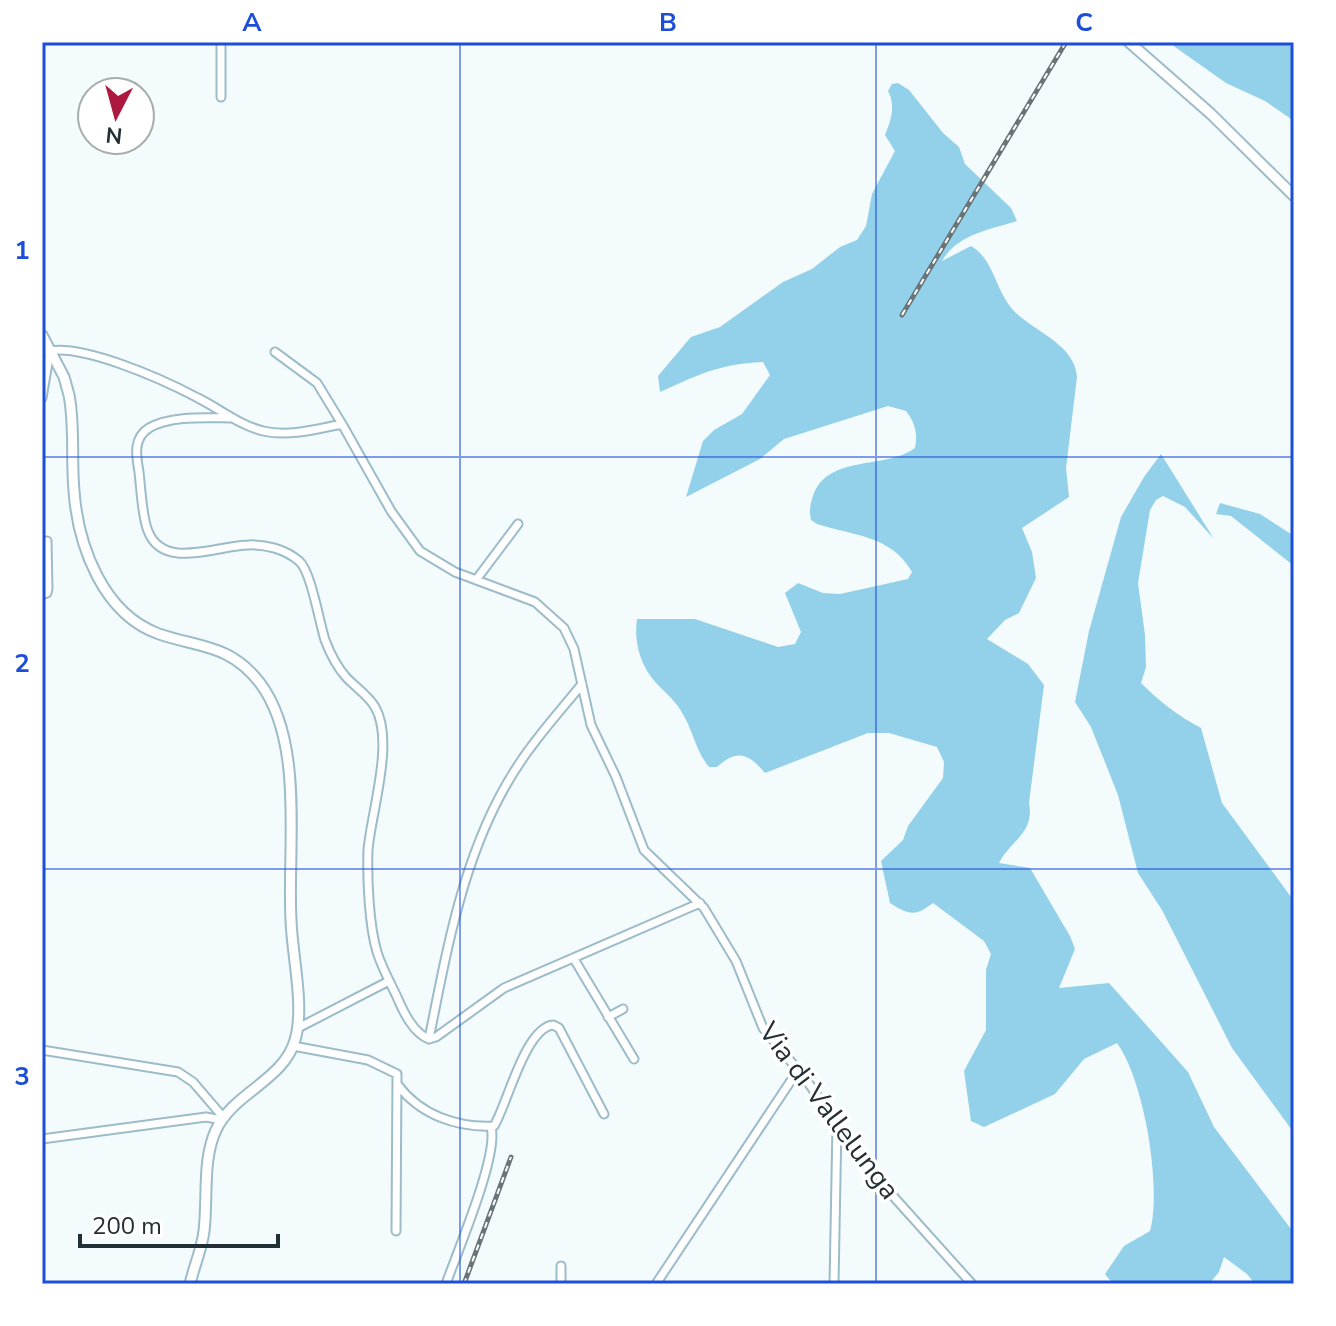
<svg xmlns="http://www.w3.org/2000/svg" width="1336" height="1326" font-family="'Nunito Sans',sans-serif">
  <rect width="100%" height="100%" fill="#f4fbfd"/>
  <!-- green -->
  <path fill="#92d1e9" d="M 1168,42 L 1294,42 L 1294,121 L 1265,101 L 1226,83 Z
    M 898,83 L 909,90 L 943,133 L 959,147 L 965,164 L 1011,208 L 1017,221 C 989,230 958,234 942,261 L 971,246 C 995,260 995,292 1015,312 C 1037,333 1075,345 1077,377 L 1066,468 L 1069,497 L 1022,528 L 1032,552 L 1036,578 L 1019,613 L 1005,620 L 987,639 L 1028,664 L 1044,685 L 1029,803 C 1035,833 1010,841 999,863 L 1030,868 L 1070,936 L 1075,949 L 1059,988 L 1109,983 L 1188,1072 L 1214,1127 L 1294,1233 L 1294,1284 L 1255,1284 L 1247,1274 L 1224,1257 L 1219,1272 L 1209,1284 L 1113,1284 L 1105,1274 L 1124,1246 L 1150,1231 C 1162,1187 1144,1080 1117,1043 L 1084,1059 L 1055,1094 L 984,1127 L 971,1121 L 964,1071 L 986,1030 L 986,970 L 991,954 L 984,941 L 933,903 C 915,917 909,915 890,903 L 881,861 L 903,840 L 908,826 L 943,778 L 944,762 L 937,747 L 889,733 L 868,733 L 765,773 C 748,753 737,749 717,767 L 709,767 C 695,750 693,729 681,711 C 673,697 661,690 652,678 C 639,661 634,640 637,619 L 695,619 L 778,647 L 795,644 L 801,632 L 785,593 L 798,583 L 823,593 L 840,594 L 908,579 L 912,572 C 891,535 854,536 817,524 L 811,520 C 809,510 810,505 813,496 C 827,454 885,470 915,448 C 918,433 915,423 906,411 L 888,406 L 784,439 L 760,459 L 686,497 L 703,441 L 714,430 L 742,414 L 770,375 L 763,362 C 719,364 700,374 660,392 L 658,376 L 691,337 L 720,327 L 783,282 L 812,269 L 840,247 L 857,240 L 866,226 L 872,194 L 895,151 L 885,135 C 891,120 896,106 888,91 L 892,84 Z
    M 1161,454 L 1214,539 L 1185,507 L 1163,496 L 1156,500 L 1150,510 L 1138,583 L 1145,635 L 1146,667 L 1141,683 C 1159,701 1178,716 1201,728 L 1222,803 L 1294,901 L 1294,1133 L 1232,1048 L 1162,910 L 1138,873 L 1118,795 L 1091,727 L 1075,702 L 1089,631 L 1121,517 L 1144,477 Z
    M 1220,503 L 1260,514 L 1294,536 L 1294,566 L 1231,516 L 1216,514 Z"/>
  <g fill="none" stroke-linecap="round" stroke-linejoin="round">
    <!-- minor casing -->
    <g stroke="#9cbcc9" stroke-width="11">
      <path id="minor" d="M 221,97 L 221,42
        M 275,352 L 317,383 L 342,424
        M 42,353 C 75,339 166,381 198,398 C 220,409 239,425 263,431 C 289,437 317,429 342,424 L 391,511 L 420,551 L 455,572 L 535,602 L 564,628 L 574,649 L 591,725 L 616,777 L 644,850 L 704,908 L 736,961 L 763,1028 L 807,1081 L 867,1167 L 972,1284
        M 42,398 L 50,351
        M 233,418 C 208,418 171,415 149,428 C 133,438 136,455 139,472 C 141,489 142,517 148,531 C 163,571 219,545 248,545 C 265,544 285,549 299,561 C 311,571 319,621 325,640 C 330,653 336,666 346,677 C 355,687 368,695 375,707 C 395,741 371,813 368,850 C 367,879 369,925 377,952 C 382,968 390,982 397,997 C 403,1011 413,1033 429,1039
        M 476,580 L 518,524
        M 42,595 L 47,593 L 48,589 L 47,541
        M 574,959 L 634,1059
        M 608,1017 L 623,1009
        M 298,1028 L 389,981
        M 429,1039 C 448,944 465,843 521,761 C 539,734 562,709 582,684
        M 429,1039 L 436,1037 L 504,988 L 700,903
        M 293,1046 L 368,1060 L 397,1074 L 396,1231
        M 42,1050 L 178,1072 L 193,1082 L 223,1117
        M 398,1085 C 420,1115 458,1128 494,1126 C 507,1105 525,1028 553,1025 L 559,1028 L 604,1114
        M 42,1139 L 206,1117 L 222,1120
        M 446,1284 C 457,1252 499,1155 491,1127
        M 561,1284 L 561,1266
        M 656,1284 L 798,1070
        M 834,1284 L 837,1124"/>
    </g>
    <!-- secondary casing -->
    <g stroke="#9cbcc9" stroke-width="13">
      <path id="secondary" d="M 1129,42 L 1211,114 L 1294,196
        M 42,335 L 64,377 L 69,395 C 75,426 71,459 74,491 C 78,546 103,614 159,634 C 200,648 230,644 260,683 C 305,743 287,849 291,920 C 292,955 305,1007 295,1040 C 284,1080 233,1093 216,1130 C 202,1160 208,1199 204,1231 C 202,1249 194,1266 190,1284"/>
    </g>
    <!-- minor -->
    <use href="#minor" stroke="#fff" stroke-width="7"/>
    <!-- secondary -->
    <use href="#secondary" stroke="#fff" stroke-width="9"/>
    <!-- rail casing -->
    <g stroke="#697478" stroke-width="5">
      <path id="rail" d="M 902,315 L 1066,42
        M 464,1284 L 511,1157"/>
    </g>
    <!-- rail -->
    <use href="#rail" stroke="#fff" stroke-width="2" stroke-dasharray="6" stroke-linecap="butt"/>
  </g>
  <!-- grid -->
  <path fill="none" stroke="#1d4ed8" stroke-width="2" stroke-opacity="0.55" d="M 460,42 L 460,1284M 876,42 L 876,1284M 42,457 L 1294,457M 42,869 L 1294,869"/>
  <g text-anchor="middle" dominant-baseline="central" stroke-width="7" stroke-linejoin="round" paint-order="stroke">
    <!-- street labels -->
    <g font-size="28" fill="#222f34" stroke="#fff">
      <text transform="translate(829 1111) rotate(53)">Via di Vallelunga</text>
    </g>
  </g>
  <!-- border -->
  <rect width="1336" height="1326" fill="none" stroke="#ffffff" stroke-width="88"/>
  <!-- north arrow -->
  <g transform="translate(116 116) rotate(186)"><circle r="38" fill="#ffffff" stroke="#a7acae" stroke-width="2"/>
  <path d="M0-6L14 30L0 20L-14 30Z" fill="#ad183e"/>
  <text y="-12" font-size="22" font-weight="bold" text-anchor="middle" fill="#222f34">N</text>
  </g>
  <!-- scale -->
  <path d="M80 1234v12h198v-12" fill="none" stroke="#222f34" stroke-width="4"/>
  <text x="92" y="1234" font-size="24" fill="#222f34" stroke="#ffffff" stroke-width="6" paint-order="stroke">200 m</text>
  <rect x="44" y="44" width="1248" height="1238" fill="none" stroke="#1d4ed8" stroke-width="3"/>
  <g font-size="26" text-anchor="middle" font-weight="bold" fill="#1d4ed8">
    <text x="252" y="31">A</text>
    <text x="668" y="31">B</text>
    <text x="1084" y="31">C</text>
    <text x="22" y="259">1</text>
    <text x="22" y="672">2</text>
    <text x="22" y="1085">3</text>
  </g>
</svg>
